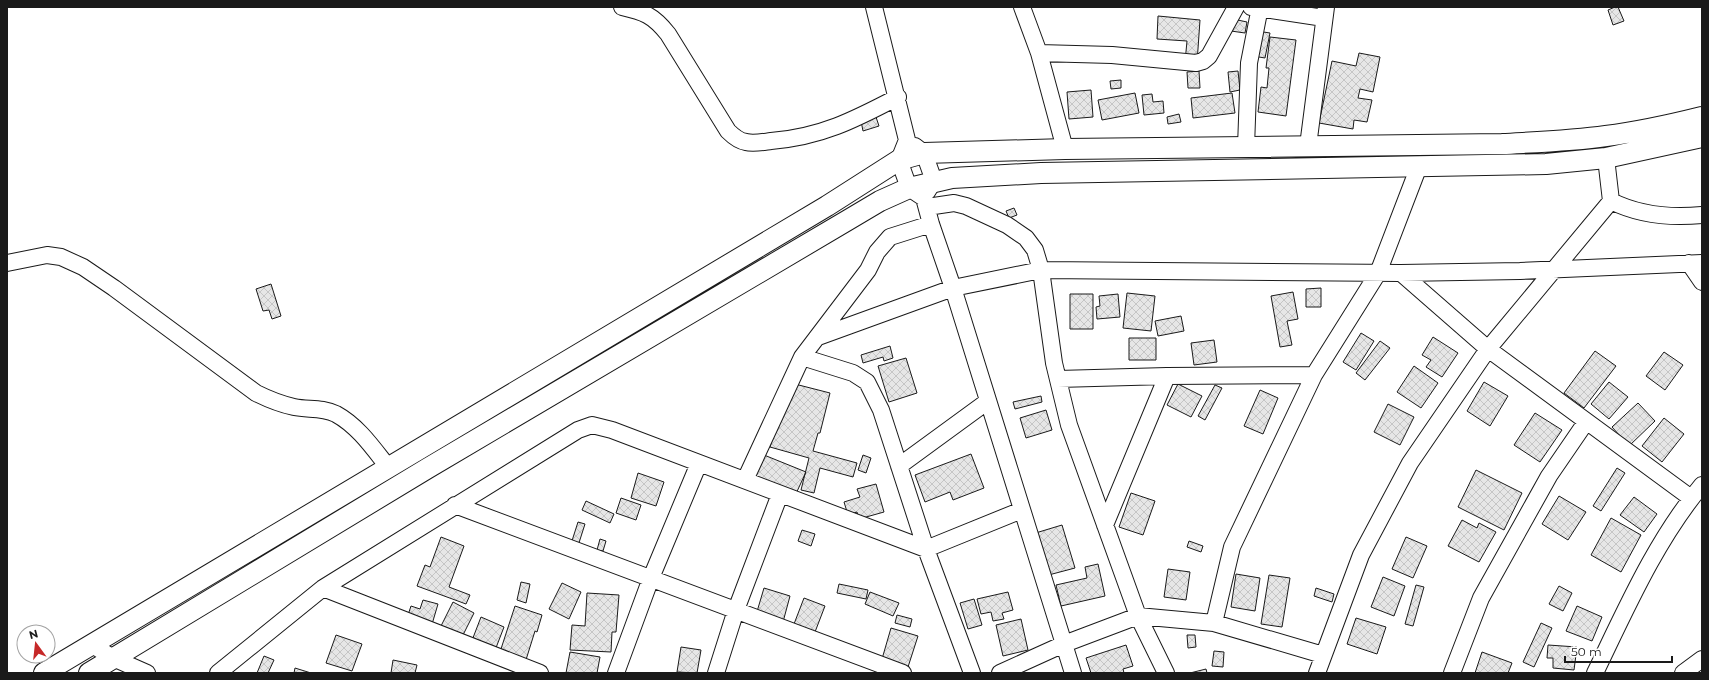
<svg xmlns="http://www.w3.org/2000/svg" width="1709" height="680" font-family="Montserrat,sans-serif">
  <defs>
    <pattern id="building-cross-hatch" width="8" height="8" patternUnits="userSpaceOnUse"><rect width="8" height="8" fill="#e6e6e6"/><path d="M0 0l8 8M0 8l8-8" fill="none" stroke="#c5c5c5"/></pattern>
  </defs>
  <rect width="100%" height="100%" fill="#fff"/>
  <!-- building -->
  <path fill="url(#building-cross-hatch)" stroke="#1a1a1a" d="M 1615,7 L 1618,7 L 1624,21 L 1613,25 L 1608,10 Z
    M 1158,16 L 1200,20 L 1197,63 L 1185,62 L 1187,41 L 1157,39 Z
    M 1233,19 L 1247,22 L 1245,33 L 1231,31 Z
    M 1257,31 L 1270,33 L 1265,58 L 1253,56 Z
    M 1270,37 L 1296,40 L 1286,116 L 1258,112 L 1261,87 L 1267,88 L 1269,68 L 1266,68 Z
    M 1359,53 L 1380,57 L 1373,92 L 1360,89 L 1358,98 L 1372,100 L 1367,122 L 1354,120 L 1353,129 L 1319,123 L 1332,61 L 1356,66 Z
    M 1199,71 L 1200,88 L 1188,88 L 1187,72 Z
    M 1238,71 L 1240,90 L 1230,92 L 1228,72 Z
    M 1121,80 L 1121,88 L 1111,89 L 1110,81 Z
    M 1091,90 L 1093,117 L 1069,119 L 1067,92 Z
    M 1135,93 L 1139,113 L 1102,120 L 1098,100 Z
    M 1232,93 L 1235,113 L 1193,118 L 1191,98 Z
    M 1152,94 L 1153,102 L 1163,101 L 1164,113 L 1144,115 L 1142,95 Z
    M 1179,114 L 1181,122 L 1168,124 L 1167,117 Z
    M 876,117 L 879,126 L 863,131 L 861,121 Z
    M 1014,208 L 1017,215 L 1009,218 L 1006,211 Z
    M 271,284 L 281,316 L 272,319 L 269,310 L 263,311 L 256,289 Z
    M 1321,288 L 1321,307 L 1306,307 L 1306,289 Z
    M 1293,292 L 1298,319 L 1287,321 L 1292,345 L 1280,347 L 1271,296 Z
    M 1127,293 L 1155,296 L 1151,331 L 1123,328 Z
    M 1070,294 L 1093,294 L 1093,329 L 1070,329 Z
    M 1118,294 L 1120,317 L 1097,319 L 1096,307 L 1100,306 L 1099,296 Z
    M 1181,316 L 1184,331 L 1158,336 L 1155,321 Z
    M 1361,333 L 1374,341 L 1356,370 L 1343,362 Z
    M 1433,337 L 1458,353 L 1442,377 L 1426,367 L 1431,360 L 1422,355 Z
    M 1129,338 L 1156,338 L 1156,360 L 1129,360 Z
    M 1214,340 L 1217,362 L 1194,365 L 1191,343 Z
    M 1380,341 L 1390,348 L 1365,380 L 1356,373 Z
    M 890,346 L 893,358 L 884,361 L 883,357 L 863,363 L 861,355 Z
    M 1595,351 L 1616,366 L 1584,408 L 1564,393 Z
    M 1664,352 L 1683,365 L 1665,390 L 1646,376 Z
    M 906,358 L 917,393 L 889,402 L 878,366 Z
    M 1414,366 L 1438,383 L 1421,408 L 1397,392 Z
    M 787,382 L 830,393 L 820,433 L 818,433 L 813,451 L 857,463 L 853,477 L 820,468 L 814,493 L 801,490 L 809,458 L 770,447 Z
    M 1484,382 L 1508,396 L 1490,426 L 1467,411 Z
    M 1609,382 L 1628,397 L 1609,419 L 1591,404 Z
    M 1178,384 L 1202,396 L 1191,417 L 1167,405 Z
    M 1215,385 L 1222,388 L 1205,420 L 1198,416 Z
    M 1260,390 L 1278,398 L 1263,434 L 1244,426 Z
    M 1041,396 L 1042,402 L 1015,409 L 1013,402 Z
    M 1638,403 L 1655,421 L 1629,446 L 1612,427 Z
    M 1388,404 L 1414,417 L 1400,445 L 1374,432 Z
    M 1046,410 L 1052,430 L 1026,438 L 1020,418 Z
    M 1535,413 L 1562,430 L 1540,462 L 1514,445 Z
    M 1664,418 L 1684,434 L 1662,462 L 1642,446 Z
    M 971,454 L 984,488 L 953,500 L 950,492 L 925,502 L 915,475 Z
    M 764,455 L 806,472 L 794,498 L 753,481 Z
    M 863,455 L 871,458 L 866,473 L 858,470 Z
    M 1617,468 L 1625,473 L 1601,511 L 1593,506 Z
    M 1476,470 L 1522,493 L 1504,530 L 1458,507 Z
    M 638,473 L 664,482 L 656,506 L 631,498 Z
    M 876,484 L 884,512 L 859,519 L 857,512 L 848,515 L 844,502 L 860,497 L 857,489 Z
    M 1131,493 L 1155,501 L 1143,535 L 1119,527 Z
    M 1559,496 L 1586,512 L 1568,540 L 1542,524 Z
    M 1634,497 L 1657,514 L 1644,532 L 1620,515 Z
    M 621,498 L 641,505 L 636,520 L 616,513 Z
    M 586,501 L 614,514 L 610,523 L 582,510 Z
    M 1611,518 L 1641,535 L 1621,572 L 1591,555 Z
    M 1462,520 L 1477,528 L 1479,523 L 1496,532 L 1479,562 L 1448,546 Z
    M 578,522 L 585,524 L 577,549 L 570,547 Z
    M 1062,525 L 1075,568 L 1041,577 L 1029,535 Z
    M 802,530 L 815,534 L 811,546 L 798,541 Z
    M 441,537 L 464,546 L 449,587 L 470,595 L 466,604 L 417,586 L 425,565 L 430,567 Z
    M 1406,537 L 1427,546 L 1413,578 L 1392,569 Z
    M 600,539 L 606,541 L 603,551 L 597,550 Z
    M 1189,541 L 1203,546 L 1201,552 L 1187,547 Z
    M 1098,564 L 1105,596 L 1061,606 L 1056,585 L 1087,578 L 1085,567 Z
    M 1168,569 L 1190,572 L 1186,600 L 1164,597 Z
    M 1236,574 L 1260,578 L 1255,611 L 1231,607 Z
    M 1269,575 L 1290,578 L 1282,627 L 1261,624 Z
    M 1383,577 L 1405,586 L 1394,616 L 1371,607 Z
    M 521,582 L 530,584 L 526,603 L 517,600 Z
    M 562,583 L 581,592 L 569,619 L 549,609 Z
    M 839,584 L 868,590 L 866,599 L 837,593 Z
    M 1416,585 L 1424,587 L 1413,626 L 1405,624 Z
    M 1559,586 L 1572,593 L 1563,611 L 1549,604 Z
    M 764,588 L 790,596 L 783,622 L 756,615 Z
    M 1316,588 L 1334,594 L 1332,602 L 1314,596 Z
    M 870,592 L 899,603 L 893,616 L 865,604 Z
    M 1008,592 L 1013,610 L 1002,613 L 1004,619 L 993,621 L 991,612 L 981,614 L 977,599 Z
    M 587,593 L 619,595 L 616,632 L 612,632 L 611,652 L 570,650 L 572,625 L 585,626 Z
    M 804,598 L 825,606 L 815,632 L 794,624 Z
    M 974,599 L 982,625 L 968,629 L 960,603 Z
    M 423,600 L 438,604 L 430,631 L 405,624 L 411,606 L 420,609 Z
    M 453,602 L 474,613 L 458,645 L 437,634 Z
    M 515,606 L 542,615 L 537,632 L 535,631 L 525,663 L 499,655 Z
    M 1577,606 L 1602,617 L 1592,641 L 1566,631 Z
    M 897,615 L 912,619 L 910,627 L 895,623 Z
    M 481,617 L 504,627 L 494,653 L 471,643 Z
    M 1356,618 L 1386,627 L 1377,654 L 1347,644 Z
    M 1021,619 L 1028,650 L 1003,656 L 996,625 Z
    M 1541,623 L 1552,628 L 1534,667 L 1523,662 Z
    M 891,628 L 918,636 L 908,667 L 882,659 Z
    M 336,635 L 362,644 L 352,671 L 326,663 Z
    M 1187,635 L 1195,635 L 1196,647 L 1188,648 Z
    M 1126,645 L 1133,666 L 1123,669 L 1124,673 L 1091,673 L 1086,658 Z
    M 1548,645 L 1577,647 L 1574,670 L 1553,668 L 1553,658 L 1547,658 Z
    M 681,647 L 701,650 L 697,673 L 677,672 Z
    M 1214,651 L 1224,652 L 1223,667 L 1212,666 Z
    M 570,652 L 600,657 L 597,673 L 566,673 Z
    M 1482,652 L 1512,663 L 1508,673 L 1475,673 Z
    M 264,656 L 274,660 L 268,673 L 257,673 Z
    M 393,660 L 417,665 L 415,673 L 391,673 Z
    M 295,668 L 311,673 L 294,673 Z
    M 1206,669 L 1207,673 L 1190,673 Z"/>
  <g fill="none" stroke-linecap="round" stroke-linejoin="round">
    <!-- minor casing -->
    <g stroke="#1a1a1a" stroke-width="18">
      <path id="minor" d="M 622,7 C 644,12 653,15 668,34 L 728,131 C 733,136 739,141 746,142 C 753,144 763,142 771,141 C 821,137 854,120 898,97
        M 874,7 L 907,140 L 899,160 L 909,188 L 924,198 L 931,224 L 953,288 L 1073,673
        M 1022,7 L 1039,53 L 1065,149
        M 1251,7 L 1324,18
        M 1039,53 L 1112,55 L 1196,63 L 1203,61 L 1209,56 L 1236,7
        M 915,146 L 924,153 L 934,181 L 927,192
        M 1308,146 L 1326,7
        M 1246,147 L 1249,63 L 1260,7
        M 1606,158 L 1611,201 C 1639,215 1671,218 1702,215
        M 927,207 L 954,203 L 966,206 L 1007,225 L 1026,238 L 1035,250 L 1041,270 L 1054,363 L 1069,425 L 1138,616 L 1166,673
        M 7,263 L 47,255 L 61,257 L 83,267 L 114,288 L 256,393 C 268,399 280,404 294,407 C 308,410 322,407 336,414 C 358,426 373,448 388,467
        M 1689,263 L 1702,282
        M 1401,273 L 1488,349 L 1691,498
        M 818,337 L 953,288 L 1041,270 L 1401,273 L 1520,271 L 1702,263
        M 802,357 L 853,373 L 867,382 L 881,410 L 926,549 L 972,673
        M 1058,379 L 1167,376 L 1314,375
        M 899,466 L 988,401
        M 745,480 L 802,357 L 868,270 L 877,252 L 890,237 L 931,224
        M 455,505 L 903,673
        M 1105,525 L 1167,376
        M 323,588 L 540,673
        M 1214,623 L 1232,547 L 1314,375 L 1378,273 L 1419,166
        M 91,644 L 113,658 L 147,673
        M 218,673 L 323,588 L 578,430 L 592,425 L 612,430 L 926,549 L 1022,510
        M 616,673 L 651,578 L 699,463
        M 716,673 L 736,610 L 780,494
        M 1000,673 L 1064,644 L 1138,616 L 1214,623 L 1323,655
        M 1317,673 L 1361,555 L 1410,463 L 1488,349 L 1611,201
        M 1452,673 L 1481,598 L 1549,476 L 1586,422
        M 1595,673 C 1626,609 1656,540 1702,485
        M 1683,673 L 1702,659"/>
    </g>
    <!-- major casing -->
    <g stroke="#1a1a1a" stroke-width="22">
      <path id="major" d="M 44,673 L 827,206 L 899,160 L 924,153 L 1065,149 L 1502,144 C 1537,142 1572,141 1606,136 C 1638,132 1670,125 1702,117
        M 89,673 L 428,468 L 848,220 L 880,201 L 909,188 L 952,178 L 1041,173 L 1546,164 L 1606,158 L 1702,137"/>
    </g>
    <!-- minor -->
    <use href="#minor" stroke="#fff" stroke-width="16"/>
    <!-- major -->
    <use href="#major" stroke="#fff" stroke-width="20"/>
  </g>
  <!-- border -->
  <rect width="1709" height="680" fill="none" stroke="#1a1a1a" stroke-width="16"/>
  <!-- north arrow -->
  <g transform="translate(36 644) rotate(345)"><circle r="19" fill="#ffffff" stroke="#a3a3a3"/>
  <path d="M0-3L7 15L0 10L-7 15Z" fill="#c62828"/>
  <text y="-6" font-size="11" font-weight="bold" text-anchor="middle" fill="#1a1a1a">N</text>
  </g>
  <!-- scale -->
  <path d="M1565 656v6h107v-6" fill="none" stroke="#1a1a1a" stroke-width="2"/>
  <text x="1571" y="656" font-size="12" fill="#1a1a1a" stroke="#ffffff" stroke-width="3" paint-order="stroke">50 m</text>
</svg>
